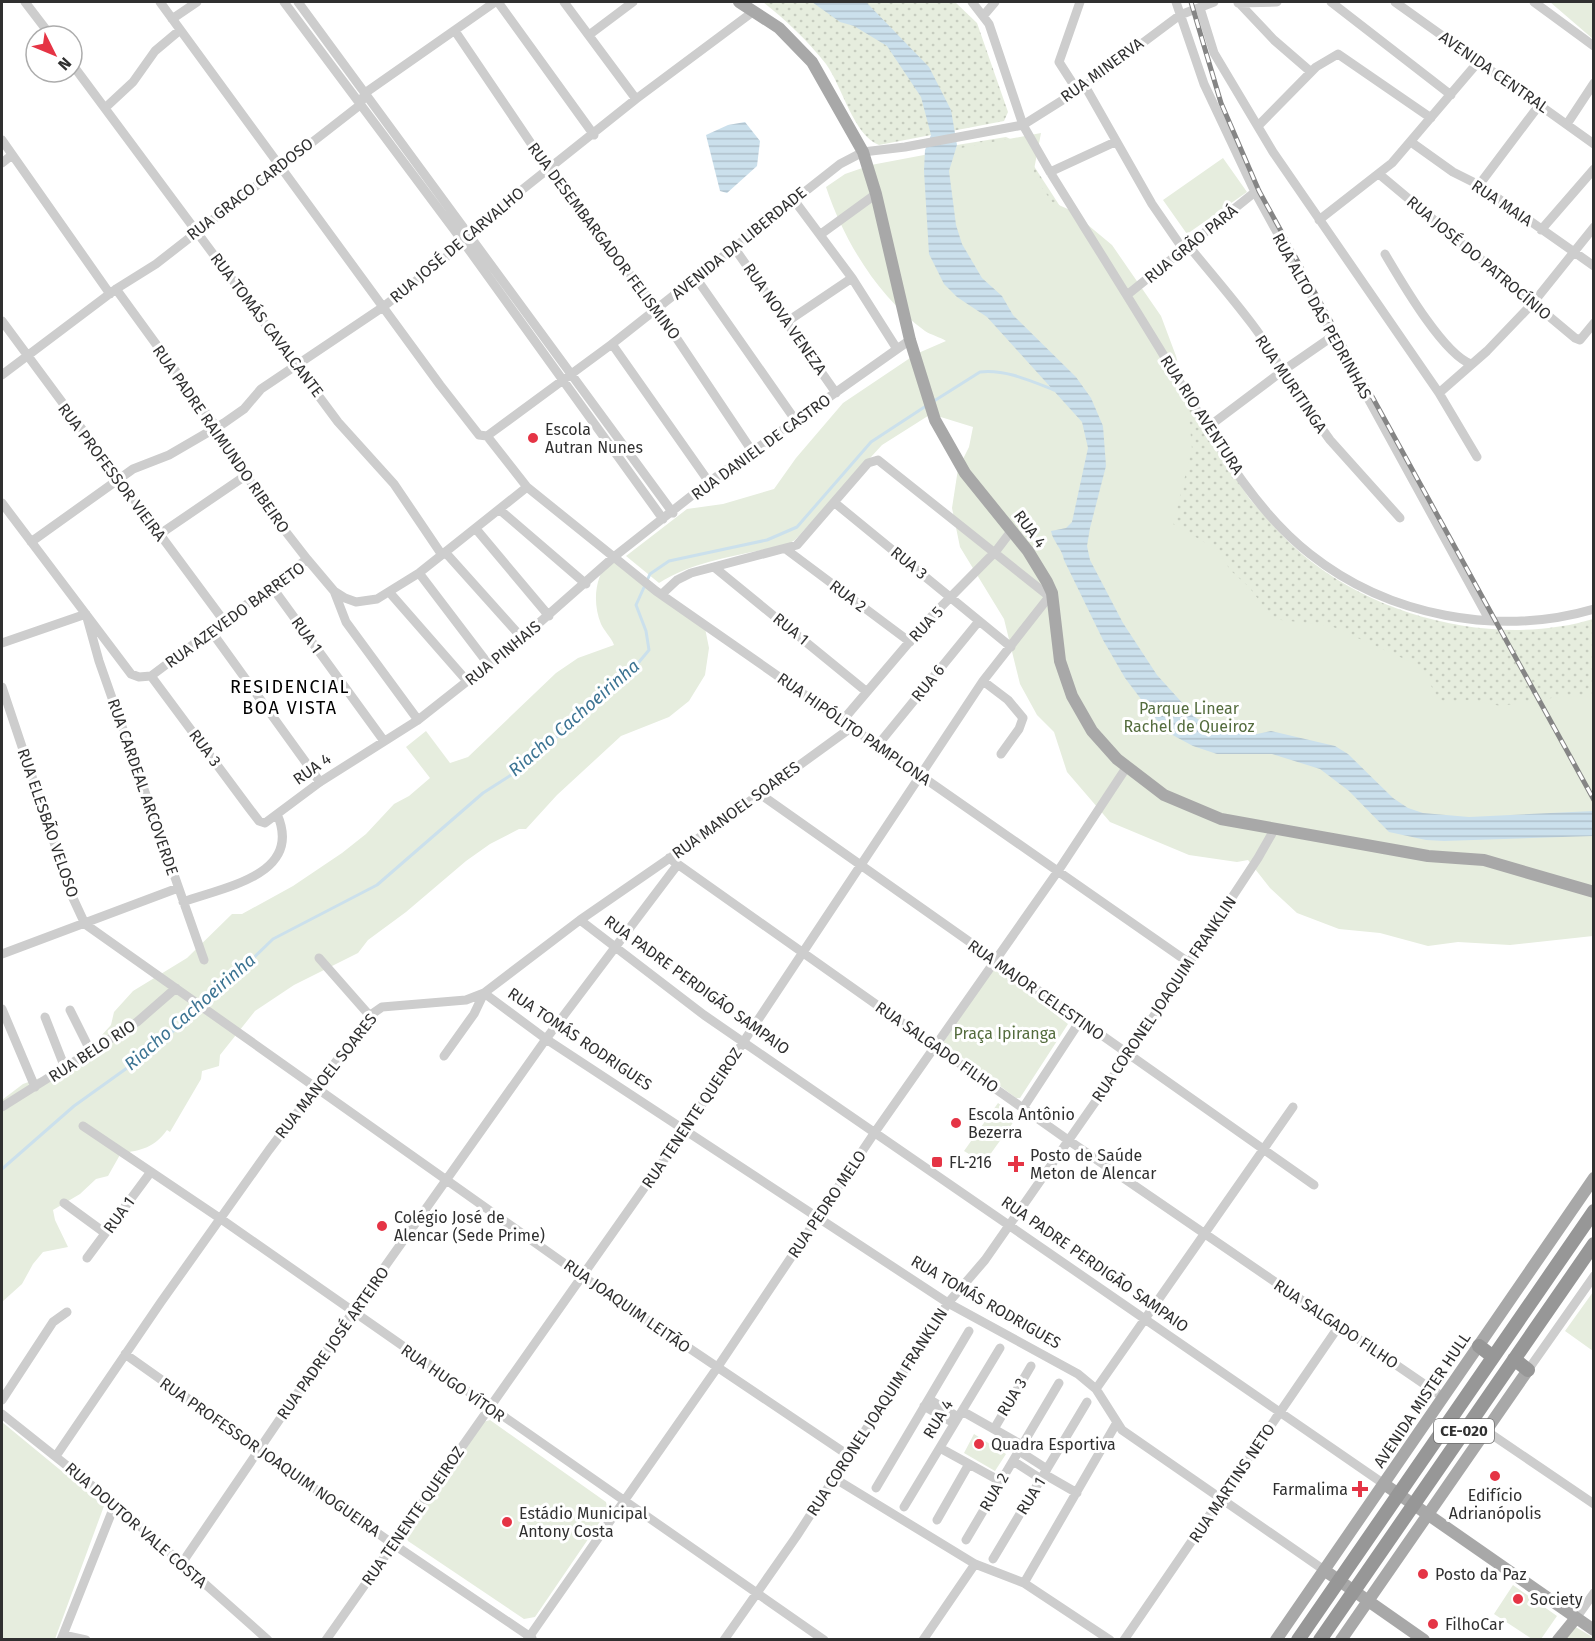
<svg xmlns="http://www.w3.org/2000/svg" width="1595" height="1641" font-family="'Fira Sans',sans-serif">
  <defs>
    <pattern id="grass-dots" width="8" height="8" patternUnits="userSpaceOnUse" patternTransform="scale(1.5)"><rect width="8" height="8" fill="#e6edde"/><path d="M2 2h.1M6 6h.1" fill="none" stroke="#c6ccbf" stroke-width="1.8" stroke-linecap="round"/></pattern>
    <pattern id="water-rules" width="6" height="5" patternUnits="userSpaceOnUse" patternTransform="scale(1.5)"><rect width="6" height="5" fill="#cbe0ec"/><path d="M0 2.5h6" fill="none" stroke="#afc0cb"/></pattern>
  </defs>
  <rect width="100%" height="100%" fill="#fff"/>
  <!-- grass -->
  <path fill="url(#grass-dots)" d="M 763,2 L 955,2 L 977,23 L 1008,112 L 1004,121 L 879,145 C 854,136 842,86 826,64 C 808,41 786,20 763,2 Z
    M 1006,137 L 1019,143 L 1249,498 C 1270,522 1290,546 1316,565 C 1390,621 1504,646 1593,619 L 1593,811 L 1282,732 L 949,171 L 957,145 Z"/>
  <!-- park -->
  <path fill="#e6edde" d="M 1550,2 L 1593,2 L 1593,39 Z
    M 1041,133 L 1033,175 L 1052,202 L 1070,210 L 1112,245 L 1161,316 L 1176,356 L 1188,405 L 1192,449 L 1173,524 L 1218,550 L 1230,570 L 1249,587 L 1273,619 L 1331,626 L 1420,666 L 1439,700 L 1448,702 L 1470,700 L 1501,706 L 1558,697 L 1593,696 L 1593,936 L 1510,945 L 1458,942 L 1428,946 L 1380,933 L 1339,929 L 1297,913 L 1270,888 L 1248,860 L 1237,862 L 1189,855 L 1110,822 L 1067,772 L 1054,732 L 1037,715 L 1020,684 L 1004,619 L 960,547 L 952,508 L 958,469 L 969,447 L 973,427 L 931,414 L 882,445 L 795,540 L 788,544 C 745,555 697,559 659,583 L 626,556 L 687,509 L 723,504 L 774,489 L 796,458 L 843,403 L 916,354 L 946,341 C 940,337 931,335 925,331 C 878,297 844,241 826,187 L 845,174 L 871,165 Z
    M 1223,158 L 1247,192 L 1187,234 L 1163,200 Z
    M 610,559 L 705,628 L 709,648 L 705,675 L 689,701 L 669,717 L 621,736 L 557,795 L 526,829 L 519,829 L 490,844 L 466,861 L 406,912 L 368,940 L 358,953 L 294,985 L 255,1011 L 220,1055 L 219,1066 L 202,1071 L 201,1079 L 170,1132 L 167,1130 C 155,1147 141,1151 121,1153 L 108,1176 L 96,1179 L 80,1194 L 53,1210 L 55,1220 L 68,1247 L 43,1252 L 33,1264 L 22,1284 L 2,1302 L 2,1100 L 23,1084 L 59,1071 L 91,1047 L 111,1025 L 114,1012 L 133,991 L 187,958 L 232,914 L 242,914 L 293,886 L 342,853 L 366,834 L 394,804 L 409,796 L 430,778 L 406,747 L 426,731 L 450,763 L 468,757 L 556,673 L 578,658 L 614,645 C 611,637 604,631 601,624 C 592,602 595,576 610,559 Z
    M 996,969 L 1068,1024 L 1020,1098 L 1016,1098 L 943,1043 L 991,971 Z
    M 998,1103 L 1017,1117 L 984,1163 L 964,1151 Z
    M 1593,1292 L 1593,1351 L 1565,1331 Z
    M 490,1420 L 606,1502 L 608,1510 L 535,1617 L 524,1619 L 408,1541 L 406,1535 L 483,1422 Z
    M 2,1422 L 104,1506 L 55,1639 L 2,1639 Z
    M 974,1434 L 1006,1454 L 995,1471 L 964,1453 Z
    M 1513,1585 L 1557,1616 L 1541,1639 L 1532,1639 L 1494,1614 Z
    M 1574,1626 L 1594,1638 L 1593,1640 L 1564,1640 Z"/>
  <!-- water -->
  <path fill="url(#water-rules)" d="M 812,2 L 866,2 L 929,67 L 951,110 L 957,145 L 949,171 L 956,225 L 962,244 L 982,278 L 1002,296 L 1013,315 L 1076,377 L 1091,398 L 1103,426 L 1106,466 L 1090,528 L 1087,546 L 1090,560 L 1123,623 L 1157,675 L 1196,718 L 1217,730 L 1257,734 L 1271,731 L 1335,746 L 1348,754 L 1393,798 L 1408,808 L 1423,813 L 1469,817 L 1593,811 L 1593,836 L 1444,841 L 1426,840 L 1389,832 L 1349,791 L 1320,769 L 1272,754 L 1217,754 L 1193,746 L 1165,731 L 1125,678 L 1103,640 L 1064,560 C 1062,548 1053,542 1051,531 L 1066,528 L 1072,522 L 1088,448 L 1082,422 L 987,317 L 957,297 L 944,284 L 929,254 L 924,171 L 925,150 L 931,135 L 921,97 L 887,46 L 854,26 L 840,22 Z
    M 745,122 L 760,141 L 757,166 L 727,193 L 720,191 L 706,135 L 728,125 Z"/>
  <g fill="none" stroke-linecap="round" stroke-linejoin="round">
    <!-- stream -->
    <path stroke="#cbe0ec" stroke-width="3" d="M 934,401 L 980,372 C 1005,369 1031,381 1054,390
      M 2,1169 L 74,1106 L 141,1058 L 208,1002 L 273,939 L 377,885 L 483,793 L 522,768 L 634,668 L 649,650 L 646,631 L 636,605 L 650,574 L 669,561 L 767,540 L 797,527 L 871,442 L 926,406"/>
    <!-- minor -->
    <path stroke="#cdcdcd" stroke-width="9" d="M 25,2 L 51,36
      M 160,2 L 440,385 L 479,435 L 487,436 L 527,487 L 656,591 L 1188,962
      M 284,2 L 464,243 L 663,519
      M 298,2 L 673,513
      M 498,2 L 594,135
      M 564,2 L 636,99
      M 972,2 L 989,24 L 1023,125 L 1050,172 C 1091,238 1132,303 1172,369 C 1211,433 1250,507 1310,554 C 1388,616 1498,637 1594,609
      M 1176,2 L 1204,84 L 1255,192 L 1490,621
      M 1331,2 L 1451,95
      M 1395,2 L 1594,144
      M 1534,2 L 1594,46
      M 1238,3 L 1277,2
      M 1240,4 L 1274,40 L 1311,72
      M 1200,8 L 1214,53 L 1273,152 L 1439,393 L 1477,457
      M 984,15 L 995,2
      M 172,19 L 197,2
      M 455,31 L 549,170 L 657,309 L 752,451
      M 589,35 L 633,2
      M 72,64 L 338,422 L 394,484 L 442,555
      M 1085,86 L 1152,204 L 1183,249
      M 1077,90 L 1059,62 L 1080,2
      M 105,108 L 133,82 L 155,51 L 180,30
      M 1567,124 L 1594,83
      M 1258,126 L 1316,67 L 1338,54 L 1431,118
      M 2,140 L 110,294
      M 1411,142 L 1453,172 L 1479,185 L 1594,266
      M 2,163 L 12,155
      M 1050,172 L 1115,142
      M 1379,174 L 1575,338 L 1580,340 L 1594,323
      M 1479,185 L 1540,104
      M 794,200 L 852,278 L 897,349
      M 1319,220 L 1392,163 L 1479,61
      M 1541,230 L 1594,169
      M 821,234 L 876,194
      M 1188,245 C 1209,272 1273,343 1281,372 L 1330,440 L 1400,518
      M 733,246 L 836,393
      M 1385,254 C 1401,281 1443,354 1471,364
      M 696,278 L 796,421
      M 116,289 L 217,428 L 265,505 L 307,559
      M 1127,295 L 1255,192
      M 2,321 L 224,621
      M 788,321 L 852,278
      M 612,344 L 709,482
      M 2,375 L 116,289 L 156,264 L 360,105 L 365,93 L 495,2
      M 1439,393 L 1487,351 L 1533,303 L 1594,227
      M 1208,427 L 1281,372 L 1333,336
      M 487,436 L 612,344 L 840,164 L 863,152 L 905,147 L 1023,125 L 1085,86 L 1180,15 L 1214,2
      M 2,503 L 131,674 L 139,677 L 151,676 L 307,559 L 334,591 L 345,598 L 356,602 L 377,599 L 419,573 L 527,487
      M 835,503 L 1011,647
      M 500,510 L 586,584
      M 476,529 L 549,616
      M 160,534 L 248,474
      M 31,542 L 133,469 L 169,455 L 224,423 L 244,409 L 261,389 L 383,307 L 464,243 L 469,232 L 636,99 L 754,11
      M 787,550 L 910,642
      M 445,552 L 522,638
      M 714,567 L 867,692
      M 419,573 L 489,665
      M 272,587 L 384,741
      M 334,591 L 346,622 L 418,720
      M 390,593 L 467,681
      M 662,594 L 677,580 L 691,573 L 797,545 L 868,463 L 878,460 L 1050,597
      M 211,631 L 320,782
      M 2,643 L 86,614 L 99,661 L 204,960
      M 151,676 L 249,808 L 259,821 L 265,823 L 320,782 L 418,720 L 522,638 L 615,556 L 709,482 L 910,340
      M 983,681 L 1008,700 L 1023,718 L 1019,729 L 1001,754
      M 2,687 L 72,896 L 85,924 L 582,1276 L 848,1455
      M 843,720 L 928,620 L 996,551 L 1012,530
      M 877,746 L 979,621
      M 760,794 L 1314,1185
      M 669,858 L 1068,1140 L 1443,1397
      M 183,902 C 224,887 304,875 277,814
      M 580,920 L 704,1015 L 1384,1484
      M 2,954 L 178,888
      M 319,958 L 370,1016
      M 2,1009 L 35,1087
      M 70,1010 L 91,1052
      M 45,1017 L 65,1068
      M 444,1056 L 474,1014 L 484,993 L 546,1039 L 948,1303 L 1078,1374 L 1096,1389 L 1122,1430 L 1324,1570
      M 2,1107 L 137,1022 L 176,988
      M 1023,1108 L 1080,1021
      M 83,1126 L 221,1219 L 824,1640
      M 64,1203 L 105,1233
      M 87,1258 L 150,1173
      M 125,1354 L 393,1544 L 532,1638
      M 1528,1370 L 1594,1276
      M 1096,1389 L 1293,1107
      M 929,1399 L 958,1417
      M 2,1400 L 53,1322 L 67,1312
      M 924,1406 L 954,1423
      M 962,1411 L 1022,1445
      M 2,1414 L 115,1504 L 268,1640
      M 994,1429 L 1031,1366
      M 1485,1430 L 1594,1504
      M 940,1448 L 1000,1481
      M 1019,1451 L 1047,1469
      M 56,1456 L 161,1302 L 269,1150 L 372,1014 L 382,1007 L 466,1000 L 484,993 L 580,920 L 706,833 L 852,727
      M 1013,1461 L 1041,1479
      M 1044,1474 L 1077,1493
      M 834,1478 L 975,1564 L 1024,1583 L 1110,1640
      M 876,1488 L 969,1331
      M 904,1507 L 1000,1348
      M 937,1520 L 969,1464
      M 966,1540 L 1059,1383
      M 993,1559 L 1087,1402
      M 182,1563 L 352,1313 L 546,1039 L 678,864
      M 1024,1583 L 1116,1424
      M 1576,1618 L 1594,1593
      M 63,1635 L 86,1640
      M 61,1640 L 115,1504
      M 326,1640 L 685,1130 L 983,681 L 1052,593
      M 527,1640 L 717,1368 L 875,1132 L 1058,871 L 1126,768
      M 724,1640 L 796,1537 L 948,1303 L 985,1260 L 1128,1055 L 1258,858 L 1274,830
      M 923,1640 L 975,1564
      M 1124,1640 L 1339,1326"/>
    <!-- major -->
    <path stroke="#a8a8a8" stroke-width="12" d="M 739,2 L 779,28 L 812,62 L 863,152 L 876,194 L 910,340 L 935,420 L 965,473 L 1028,551 L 1047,582 L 1052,593 L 1060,661 L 1072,696 L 1092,731 L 1117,759 L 1164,795 L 1221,819 L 1428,856 L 1484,860 L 1594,892
      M 1384,1484 L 1594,1630
      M 1324,1570 L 1424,1640
      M 1276,1640 L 1594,1178
      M 1341,1640 L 1528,1370
      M 1558,1640 L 1576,1618"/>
    <!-- highway -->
    <path stroke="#979797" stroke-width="14" d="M 1479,1346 L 1492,1356
      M 1514,1359 L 1528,1370
      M 1298,1640 L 1594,1211
      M 1320,1640 L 1594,1244"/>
    <!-- rail casing -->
    <g stroke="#858585" stroke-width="5">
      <path id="rail" d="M 1191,2 L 1221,103 L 1259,191 L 1594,800"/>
    </g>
    <!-- rail -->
    <use href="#rail" stroke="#fff" stroke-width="3" stroke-dasharray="9" stroke-linecap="butt"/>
  </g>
  <!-- markers -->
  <g fill="#e53445" stroke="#fff" stroke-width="2">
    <circle cx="533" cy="438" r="6"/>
    <circle cx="956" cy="1123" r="6"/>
    <rect x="931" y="1156" width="12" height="12" rx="3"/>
    <path d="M1013 1155h6v6h6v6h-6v6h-6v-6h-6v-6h6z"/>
    <circle cx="382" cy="1226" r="6"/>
    <circle cx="979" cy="1444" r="6"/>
    <circle cx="1495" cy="1476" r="6"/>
    <path d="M1357 1480h6v6h6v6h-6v6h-6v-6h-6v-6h6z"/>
    <circle cx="507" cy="1522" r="6"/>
    <circle cx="1423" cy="1574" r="6"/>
    <circle cx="1518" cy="1599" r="6"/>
    <circle cx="1433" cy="1624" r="6"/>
  </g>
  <g text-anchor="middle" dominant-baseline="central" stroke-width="6" stroke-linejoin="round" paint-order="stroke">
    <!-- shield labels -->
    <rect fill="#fff" stroke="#6e6e6e" stroke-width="1.5" x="1434" y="1419" width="60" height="24" rx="4.5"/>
    <g font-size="15" font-weight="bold" fill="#303030">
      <text x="1464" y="1431">CE-020</text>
    </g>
    <!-- street labels -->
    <g font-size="16" fill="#303030" stroke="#fff">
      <text transform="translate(1102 70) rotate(-36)">RUA MINERVA</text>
      <text transform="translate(1494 72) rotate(35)">AVENIDA CENTRAL</text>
      <text transform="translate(250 189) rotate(-38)">RUA GRACO CARDOSO</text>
      <text transform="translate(1502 203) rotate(34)">RUA MAIA</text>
      <text transform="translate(604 241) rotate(53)">RUA DESEMBARGADOR FELISMINO</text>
      <text transform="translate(739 243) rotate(-39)">AVENIDA DA LIBERDADE</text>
      <text transform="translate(1191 244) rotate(-39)">RUA GRÃO PARÁ</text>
      <text transform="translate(457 245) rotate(-40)">RUA JOSÉ DE CARVALHO</text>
      <text transform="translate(1479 258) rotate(40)">RUA JOSÉ DO PATROCÍNIO</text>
      <text transform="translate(1322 316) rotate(61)">RUA ALTO DAS PEDRINHAS</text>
      <text transform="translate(785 319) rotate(55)">RUA NOVA VENEZA</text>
      <text transform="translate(267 325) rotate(53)">RUA TOMÁS CAVALCANTE</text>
      <text transform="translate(1291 384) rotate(56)">RUA MURITINGA</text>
      <text transform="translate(1202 415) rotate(57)">RUA RIO AVENTURA</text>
      <text transform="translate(221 439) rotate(55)">RUA PADRE RAIMUNDO RIBEIRO</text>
      <text transform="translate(761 447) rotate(-36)">RUA DANIEL DE CASTRO</text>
      <text transform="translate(112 472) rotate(53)">RUA PROFESSOR VIEIRA</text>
      <text transform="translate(1030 529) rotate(53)">RUA 4</text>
      <text transform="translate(909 563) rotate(39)">RUA 3</text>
      <text transform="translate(848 596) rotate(37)">RUA 2</text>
      <text transform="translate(235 615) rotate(-36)">RUA AZEVEDO BARRETO</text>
      <text transform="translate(926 624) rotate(-47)">RUA 5</text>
      <text transform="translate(791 629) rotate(39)">RUA 1</text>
      <text transform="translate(307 635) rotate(54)">RUA 1</text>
      <text transform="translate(503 653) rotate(-39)">RUA PINHAIS</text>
      <text transform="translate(928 683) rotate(-51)">RUA 6</text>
      <text transform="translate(854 729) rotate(35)">RUA HIPÓLITO PAMPLONA</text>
      <text transform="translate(205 748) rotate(53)">RUA 3</text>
      <text transform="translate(312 769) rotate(-35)">RUA 4</text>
      <text transform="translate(143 787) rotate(71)">RUA CARDEAL ARCOVERDE</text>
      <text transform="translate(736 810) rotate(-36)">RUA MANOEL SOARES</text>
      <text transform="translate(48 823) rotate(71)">RUA ELESBÃO VELOSO</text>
      <text transform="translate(697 985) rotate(36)">RUA PADRE PERDIGÃO SAMPAIO</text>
      <text transform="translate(1036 990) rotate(35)">RUA MAJOR CELESTINO</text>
      <text transform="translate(1164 999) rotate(-56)">RUA CORONEL JOAQUIM FRANKLIN</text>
      <text transform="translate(580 1039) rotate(34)">RUA TOMÁS RODRIGUES</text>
      <text transform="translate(937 1047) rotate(35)">RUA SALGADO FILHO</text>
      <text transform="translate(92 1051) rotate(-33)">RUA BELO RIO</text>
      <text transform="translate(326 1076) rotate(-52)">RUA MANOEL SOARES</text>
      <text transform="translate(692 1118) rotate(-56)">RUA TENENTE QUEIROZ</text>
      <text transform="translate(827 1204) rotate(-56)">RUA PEDRO MELO</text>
      <text transform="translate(119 1215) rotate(-54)">RUA 1</text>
      <text transform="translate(1095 1264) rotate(35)">RUA PADRE PERDIGÃO SAMPAIO</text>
      <text transform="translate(986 1302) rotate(30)">RUA TOMÁS RODRIGUES</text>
      <text transform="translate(627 1306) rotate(35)">RUA JOAQUIM LEITÃO</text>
      <text transform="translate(1336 1324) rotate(34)">RUA SALGADO FILHO</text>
      <text transform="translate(333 1343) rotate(-55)">RUA PADRE JOSÉ ARTEIRO</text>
      <text transform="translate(453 1383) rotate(35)">RUA HUGO VÍTOR</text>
      <text transform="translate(1012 1397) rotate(-59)">RUA 3</text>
      <text transform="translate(1422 1400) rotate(-56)">AVENIDA MISTER HULL</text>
      <text transform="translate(877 1412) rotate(-57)">RUA CORONEL JOAQUIM FRANKLIN</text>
      <text transform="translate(938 1419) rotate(-59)">RUA 4</text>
      <text transform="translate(270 1457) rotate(35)">RUA PROFESSOR JOAQUIM NOGUEIRA</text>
      <text transform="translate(1232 1483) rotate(-56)">RUA MARTINS NETO</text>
      <text transform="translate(994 1492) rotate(-60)">RUA 2</text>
      <text transform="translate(1031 1496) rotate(-59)">RUA 1</text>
      <text transform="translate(413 1516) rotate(-55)">RUA TENENTE QUEIROZ</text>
      <text transform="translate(136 1525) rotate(41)">RUA DOUTOR VALE COSTA</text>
    </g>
    <!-- poi labels -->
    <g font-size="16" fill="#303030" stroke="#fff" text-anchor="start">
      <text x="545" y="429">Escola<tspan x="545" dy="18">Autran Nunes</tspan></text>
      <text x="968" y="1114">Escola Antônio<tspan x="968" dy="18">Bezerra</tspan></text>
      <text x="1030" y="1155">Posto de Saúde<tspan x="1030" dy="18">Meton de Alencar</tspan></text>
      <text x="949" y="1162">FL-216</text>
      <text x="394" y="1217">Colégio José de<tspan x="394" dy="18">Alencar (Sede Prime)</tspan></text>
      <text x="991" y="1444">Quadra Esportiva</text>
      <text x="1348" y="1489" text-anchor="end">Farmalima</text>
      <text x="1495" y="1495" text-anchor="middle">Edifício<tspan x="1495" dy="18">Adrianópolis</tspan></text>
      <text x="519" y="1513">Estádio Municipal<tspan x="519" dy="18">Antony Costa</tspan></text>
      <text x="1435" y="1574">Posto da Paz</text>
      <text x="1530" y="1599">Society</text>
      <text x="1445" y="1624">FilhoCar</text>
    </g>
    <!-- park labels -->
    <g font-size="16" fill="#546c3d" stroke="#fff">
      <text x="1189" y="708">Parque Linear<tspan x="1189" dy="18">Rachel de Queiroz</tspan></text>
      <text x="1005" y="1033">Praça Ipiranga</text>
    </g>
    <!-- neighbourhood labels -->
    <g font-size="18" letter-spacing="1.5" fill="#000" stroke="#fff">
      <text x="290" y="687">RESIDENCIAL<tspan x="290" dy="21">BOA VISTA</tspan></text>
    </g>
    <!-- water labels -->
    <g font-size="18" font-style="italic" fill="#3d7493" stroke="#fff">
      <text transform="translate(574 718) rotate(-41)">Riacho Cachoeirinha</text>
      <text transform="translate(190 1012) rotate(-41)">Riacho Cachoeirinha</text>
    </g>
  </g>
  <!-- border -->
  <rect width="1595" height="1641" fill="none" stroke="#303030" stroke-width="6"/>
  <!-- north arrow -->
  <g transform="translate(54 54) rotate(133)"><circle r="28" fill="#ffffff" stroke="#acacac" stroke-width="1.5"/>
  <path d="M0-4.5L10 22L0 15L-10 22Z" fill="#e53445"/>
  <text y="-9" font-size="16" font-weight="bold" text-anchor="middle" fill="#303030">N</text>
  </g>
</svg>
